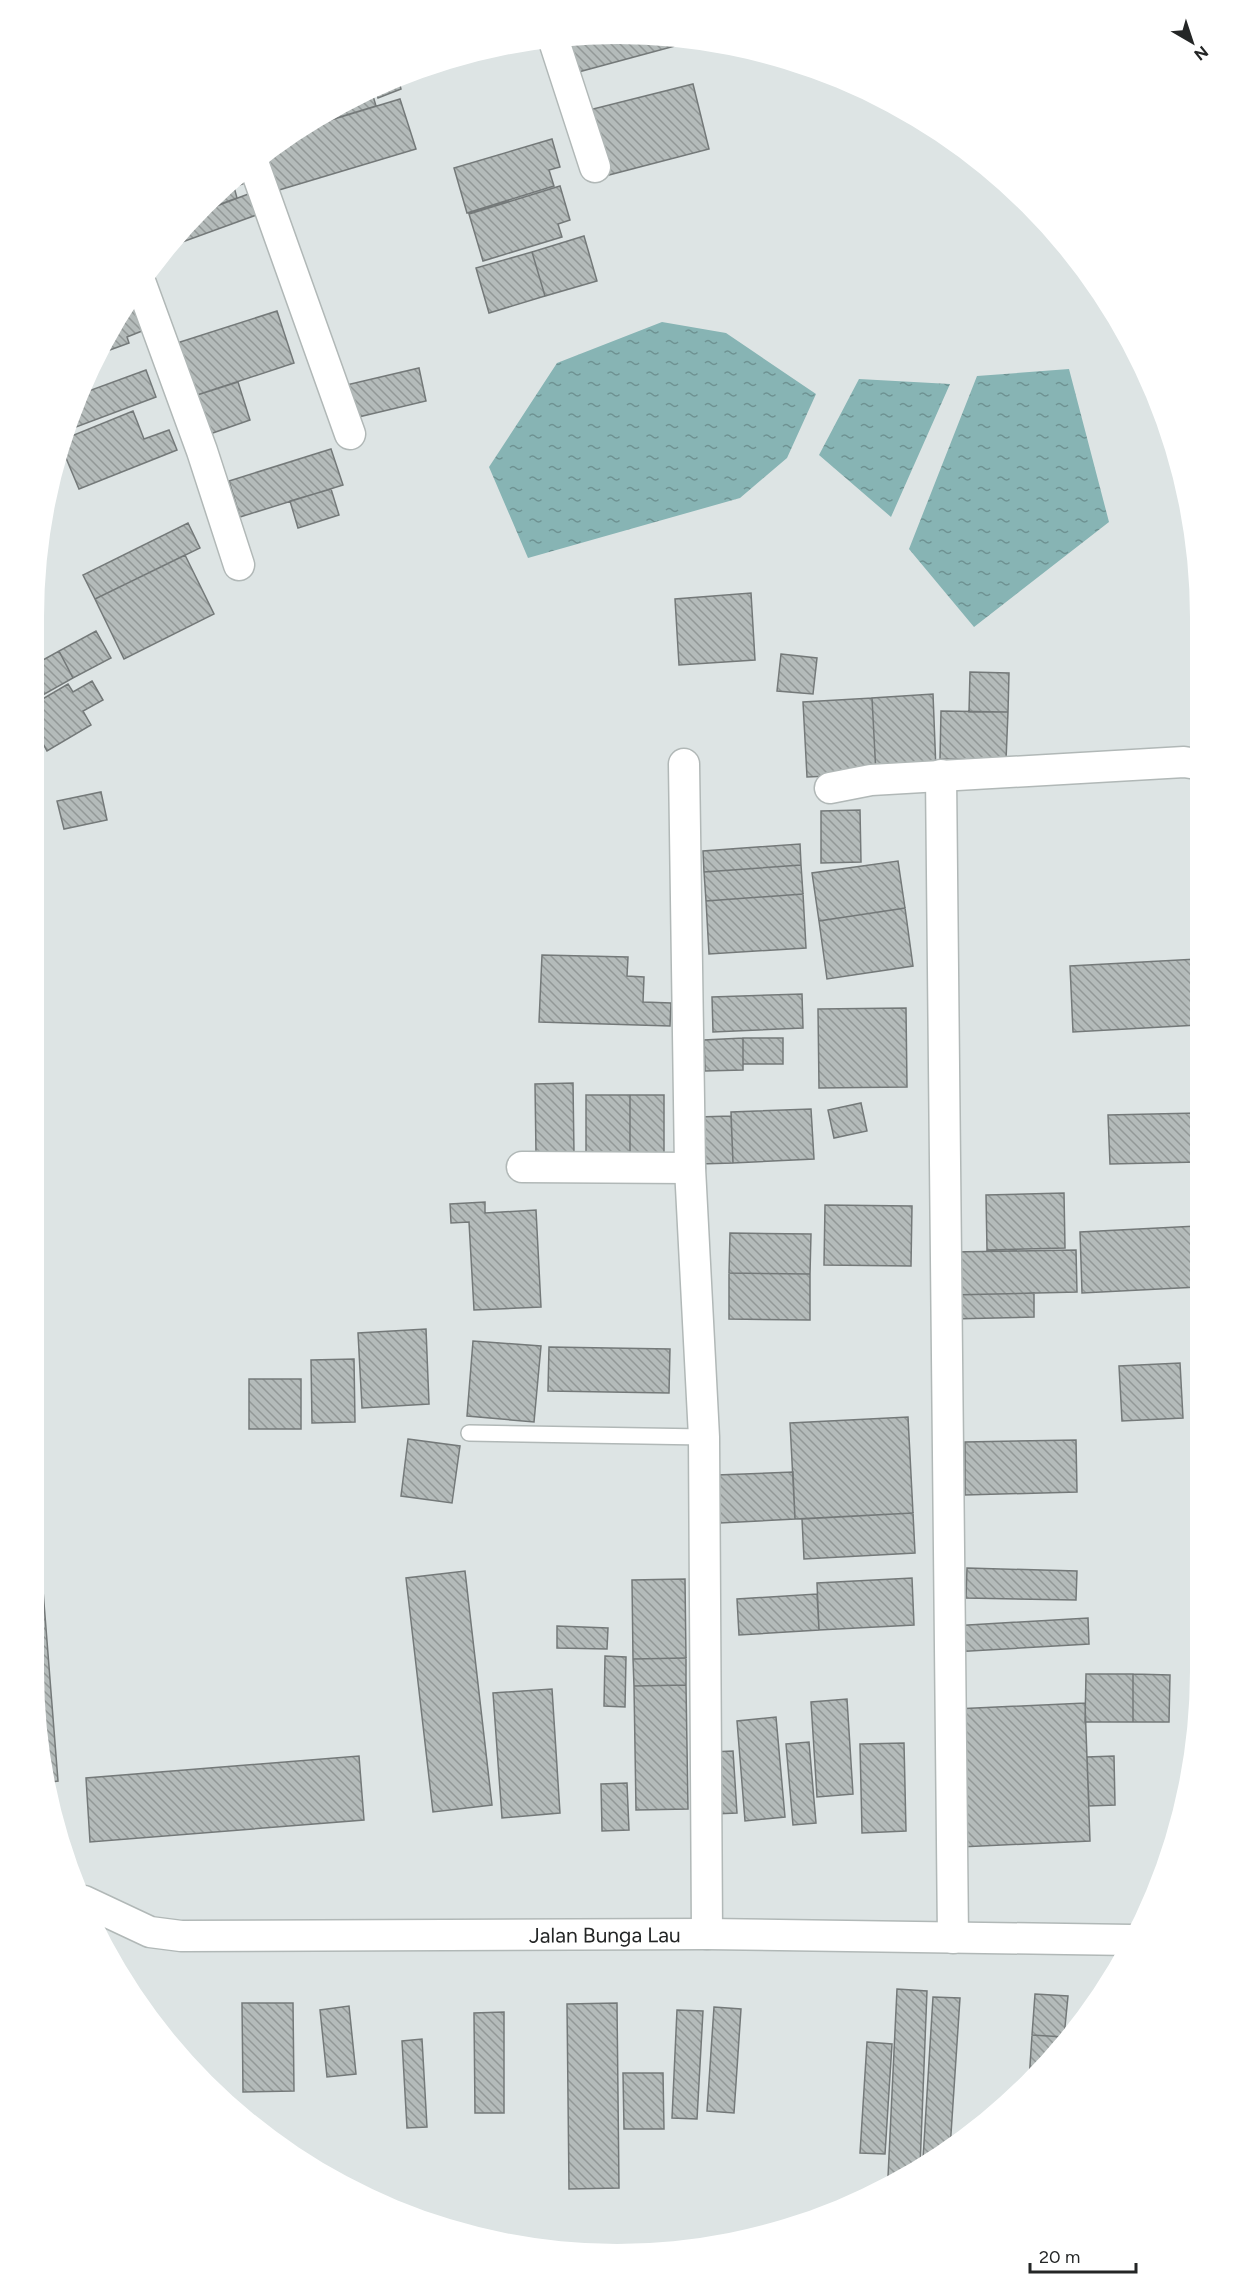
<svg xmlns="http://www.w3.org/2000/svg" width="1234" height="2287" font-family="Figtree,sans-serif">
  <defs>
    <pattern id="water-ripples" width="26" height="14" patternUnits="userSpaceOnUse" patternTransform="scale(1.5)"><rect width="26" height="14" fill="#87b4b4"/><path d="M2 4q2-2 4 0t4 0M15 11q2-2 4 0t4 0" fill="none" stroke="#6e9292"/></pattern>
    <pattern id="building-back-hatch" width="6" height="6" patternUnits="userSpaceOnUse" patternTransform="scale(1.5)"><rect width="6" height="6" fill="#b4bbba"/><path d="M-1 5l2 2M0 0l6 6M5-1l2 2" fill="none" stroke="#929897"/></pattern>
  </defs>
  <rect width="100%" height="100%" fill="#dde4e4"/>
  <!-- water -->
  <path fill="url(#water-ripples)" d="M 662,322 L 726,333 L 816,394 L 787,458 L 740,498 L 528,558 L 489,467 L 557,363 Z
    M 1069,369 L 1109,522 L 974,627 L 909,549 L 977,376 Z
    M 859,379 L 950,384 L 891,517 L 819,455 Z"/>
  <!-- building -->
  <path fill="url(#building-back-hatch)" stroke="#747979" stroke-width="1.5" d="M 578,34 L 587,35 L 558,44 L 556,38 Z
    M 605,35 L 684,38 L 686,43 L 571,74 L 563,46 Z
    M 398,78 L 401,89 L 378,98 L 375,87 Z
    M 693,84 L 709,149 L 605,176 L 589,110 Z
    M 371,89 L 376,106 L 317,124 L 316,120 L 358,93 Z
    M 400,99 L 416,149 L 269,193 L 261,154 L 301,129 Z
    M 552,139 L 560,167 L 549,170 L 554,186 L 467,213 L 454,168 Z
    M 242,172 L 245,183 L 234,187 L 237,198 L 199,212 Z
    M 560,186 L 570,220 L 558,224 L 562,237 L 483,261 L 469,214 Z
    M 251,193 L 259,214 L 166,248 L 178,232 L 198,213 Z
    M 584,236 L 597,281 L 545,296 L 532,252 Z
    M 532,252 L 545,296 L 489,313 L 476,268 Z
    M 132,304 L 142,331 L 127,337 L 129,343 L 99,354 L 111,325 L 125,307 Z
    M 277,311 L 294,363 L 194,396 L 177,343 Z
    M 419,368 L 426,401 L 350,419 L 342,386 Z
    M 146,370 L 156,397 L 68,430 L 83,393 Z
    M 238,382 L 250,420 L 207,435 L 194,396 Z
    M 133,411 L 144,439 L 169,430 L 177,450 L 79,489 L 61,446 L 64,439 Z
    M 331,449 L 343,485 L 240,517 L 229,481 Z
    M 331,489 L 339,515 L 298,528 L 290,501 Z
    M 188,523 L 200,548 L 95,599 L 83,575 Z
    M 185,555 L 214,614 L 124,659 L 95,599 Z
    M 751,593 L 755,660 L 679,665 L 675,599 Z
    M 96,631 L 111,658 L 73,678 L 59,651 Z
    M 59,651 L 73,678 L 34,700 L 34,665 Z
    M 781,654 L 817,658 L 813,694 L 777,691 Z
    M 970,672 L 1009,673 L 1008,712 L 969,712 Z
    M 92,681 L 103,700 L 83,711 L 91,725 L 47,751 L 34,727 L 34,704 L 68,684 L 73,692 Z
    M 933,694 L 936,770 L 876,774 L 872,698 Z
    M 872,698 L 876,774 L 807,777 L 803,702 Z
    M 941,711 L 1008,712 L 1006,760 L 940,759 Z
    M 101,792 L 107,820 L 64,829 L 57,801 Z
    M 860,810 L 861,862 L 821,863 L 821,811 Z
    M 800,844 L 801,865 L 704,872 L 703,851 Z
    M 898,861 L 905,908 L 819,921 L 812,873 Z
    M 801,865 L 803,894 L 706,901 L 704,872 Z
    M 803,894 L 806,948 L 709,954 L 706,901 Z
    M 905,908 L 913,966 L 827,979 L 819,921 Z
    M 542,955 L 628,957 L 627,976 L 644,977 L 643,1002 L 671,1003 L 670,1026 L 539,1022 Z
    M 1197,959 L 1198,1025 L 1073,1032 L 1070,966 Z
    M 802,994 L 803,1028 L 713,1032 L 712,997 Z
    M 906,1008 L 907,1087 L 819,1088 L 818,1009 Z
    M 743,1038 L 783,1038 L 783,1064 L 743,1064 Z
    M 743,1038 L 743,1070 L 705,1071 L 704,1040 Z
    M 573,1083 L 574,1153 L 536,1154 L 535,1084 Z
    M 586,1095 L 630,1095 L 630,1163 L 586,1163 Z
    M 630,1095 L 664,1095 L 664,1163 L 630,1163 Z
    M 861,1103 L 867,1131 L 834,1138 L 828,1110 Z
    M 811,1109 L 814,1159 L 733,1163 L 731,1112 Z
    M 1198,1113 L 1198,1162 L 1110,1164 L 1108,1115 Z
    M 731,1116 L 733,1163 L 699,1164 L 697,1117 Z
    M 1064,1193 L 1065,1248 L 987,1250 L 986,1195 Z
    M 485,1202 L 485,1213 L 536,1210 L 541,1307 L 474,1310 L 469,1222 L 451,1223 L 450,1204 Z
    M 825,1205 L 912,1206 L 911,1266 L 824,1265 Z
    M 1197,1226 L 1198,1287 L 1082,1293 L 1080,1232 Z
    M 730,1233 L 811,1234 L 810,1274 L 729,1273 Z
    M 1076,1250 L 1077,1292 L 951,1295 L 950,1252 Z
    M 729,1273 L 810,1274 L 810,1320 L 729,1319 Z
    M 1034,1293 L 1034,1317 L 951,1319 L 951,1295 Z
    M 426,1329 L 429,1404 L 362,1408 L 358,1333 Z
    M 473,1341 L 541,1346 L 534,1422 L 467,1416 Z
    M 549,1347 L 670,1349 L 669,1393 L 548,1391 Z
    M 354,1359 L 355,1422 L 312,1423 L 311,1360 Z
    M 1180,1363 L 1183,1418 L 1122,1421 L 1119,1366 Z
    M 249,1379 L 301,1379 L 301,1429 L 249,1429 Z
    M 908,1417 L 913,1513 L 795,1519 L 790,1423 Z
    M 408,1439 L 460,1446 L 452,1503 L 401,1496 Z
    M 1076,1440 L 1077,1492 L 965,1495 L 965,1442 Z
    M 33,1463 L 58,1781 L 44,1783 L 33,1670 Z
    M 793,1472 L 795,1519 L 720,1523 L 717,1475 Z
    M 913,1513 L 915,1553 L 804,1559 L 802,1519 Z
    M 967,1568 L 1077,1571 L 1076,1600 L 966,1598 Z
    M 465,1571 L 492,1805 L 433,1812 L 406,1578 Z
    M 912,1578 L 914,1625 L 819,1630 L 817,1583 Z
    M 685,1579 L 686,1658 L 633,1659 L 632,1580 Z
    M 817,1594 L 819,1630 L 739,1635 L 737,1599 Z
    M 1088,1618 L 1089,1644 L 953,1652 L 952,1626 Z
    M 557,1626 L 608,1628 L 607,1649 L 557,1648 Z
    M 605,1656 L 626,1657 L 625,1707 L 604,1706 Z
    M 686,1658 L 686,1685 L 634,1686 L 633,1659 Z
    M 1086,1674 L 1133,1674 L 1133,1722 L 1085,1722 Z
    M 1133,1674 L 1170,1675 L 1169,1722 L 1133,1722 Z
    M 686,1685 L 688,1809 L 636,1810 L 634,1686 Z
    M 552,1689 L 560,1813 L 502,1818 L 493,1693 Z
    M 847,1699 L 853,1794 L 817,1797 L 811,1702 Z
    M 1085,1703 L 1090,1841 L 960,1847 L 955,1709 Z
    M 776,1717 L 785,1817 L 745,1821 L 737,1721 Z
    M 809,1742 L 816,1823 L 793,1825 L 786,1744 Z
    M 904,1743 L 906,1831 L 862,1833 L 860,1744 Z
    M 733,1751 L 737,1813 L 714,1814 L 710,1752 Z
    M 359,1756 L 364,1820 L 90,1842 L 86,1778 Z
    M 1114,1756 L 1115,1805 L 1089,1806 L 1087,1757 Z
    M 627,1783 L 629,1830 L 602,1831 L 601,1784 Z
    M 897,1989 L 927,1991 L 920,2167 L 900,2178 L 888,2177 Z
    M 1035,1994 L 1068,1996 L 1064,2037 L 1032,2035 Z
    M 933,1997 L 960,1998 L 950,2149 L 934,2159 L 923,2159 Z
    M 242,2003 L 293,2003 L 294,2091 L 243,2092 Z
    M 617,2003 L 619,2188 L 569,2189 L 567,2004 Z
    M 349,2006 L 356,2074 L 327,2077 L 320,2010 Z
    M 714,2007 L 741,2009 L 734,2113 L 707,2111 Z
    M 677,2010 L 703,2011 L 697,2119 L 672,2118 Z
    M 504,2012 L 504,2113 L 475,2113 L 474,2013 Z
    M 1032,2035 L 1064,2037 L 1064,2043 L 1029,2081 Z
    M 422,2039 L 427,2127 L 407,2128 L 402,2041 Z
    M 867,2042 L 892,2044 L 885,2154 L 860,2153 Z
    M 623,2073 L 663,2073 L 664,2129 L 624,2129 Z"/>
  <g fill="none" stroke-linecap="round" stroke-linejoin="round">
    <!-- lane casing -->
    <g stroke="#b1b8b7" stroke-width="18">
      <path id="lane" d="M 469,1433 L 704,1437"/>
    </g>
    <!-- street casing -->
    <g stroke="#b1b8b7" stroke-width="33">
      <g id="street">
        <path d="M 553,38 L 595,167"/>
        <path d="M 253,162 L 350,434"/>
        <path d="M 141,284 L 202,451 L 239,565"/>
        <path d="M 684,764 L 690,1168 L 704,1437 L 707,1934"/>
        <path d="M 941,775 L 953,1938"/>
        <path d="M 830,788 L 871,780 L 1184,762 L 1197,764"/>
        <path d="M 522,1167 L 690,1168"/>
        <path id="s1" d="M 84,1901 L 150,1932 L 181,1936 L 707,1934 L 1132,1940"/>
      </g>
    </g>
    <!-- lane -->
    <use href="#lane" stroke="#fff" stroke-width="15"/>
    <!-- street -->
    <use href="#street" stroke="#fff" stroke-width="30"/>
  </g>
  <g text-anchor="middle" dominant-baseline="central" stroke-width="5" stroke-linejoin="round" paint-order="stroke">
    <!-- street labels -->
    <g font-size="21" fill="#242626" stroke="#fff">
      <text stroke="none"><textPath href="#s1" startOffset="528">Jalan Bunga Lau</textPath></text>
    </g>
  </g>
  <!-- crop -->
  <path d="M0 0H1234V2287H0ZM617 44H617A573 573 0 0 1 1190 617V1671A573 573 0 0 1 617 2244H617A573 573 0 0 1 44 1671V617A573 573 0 0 1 617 44Z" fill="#fff" fill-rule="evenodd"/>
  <!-- north arrow -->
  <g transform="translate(1192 42) rotate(141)" stroke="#ffffff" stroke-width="4.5" paint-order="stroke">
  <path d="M0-4.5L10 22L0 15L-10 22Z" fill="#242626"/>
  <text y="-9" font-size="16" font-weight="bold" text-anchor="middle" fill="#242626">N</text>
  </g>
  <!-- scale -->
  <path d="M1030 2263v9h106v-9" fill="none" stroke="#242626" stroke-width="3"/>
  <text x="1039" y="2263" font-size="18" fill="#242626" stroke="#ffffff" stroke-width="4.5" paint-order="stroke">20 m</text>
</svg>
